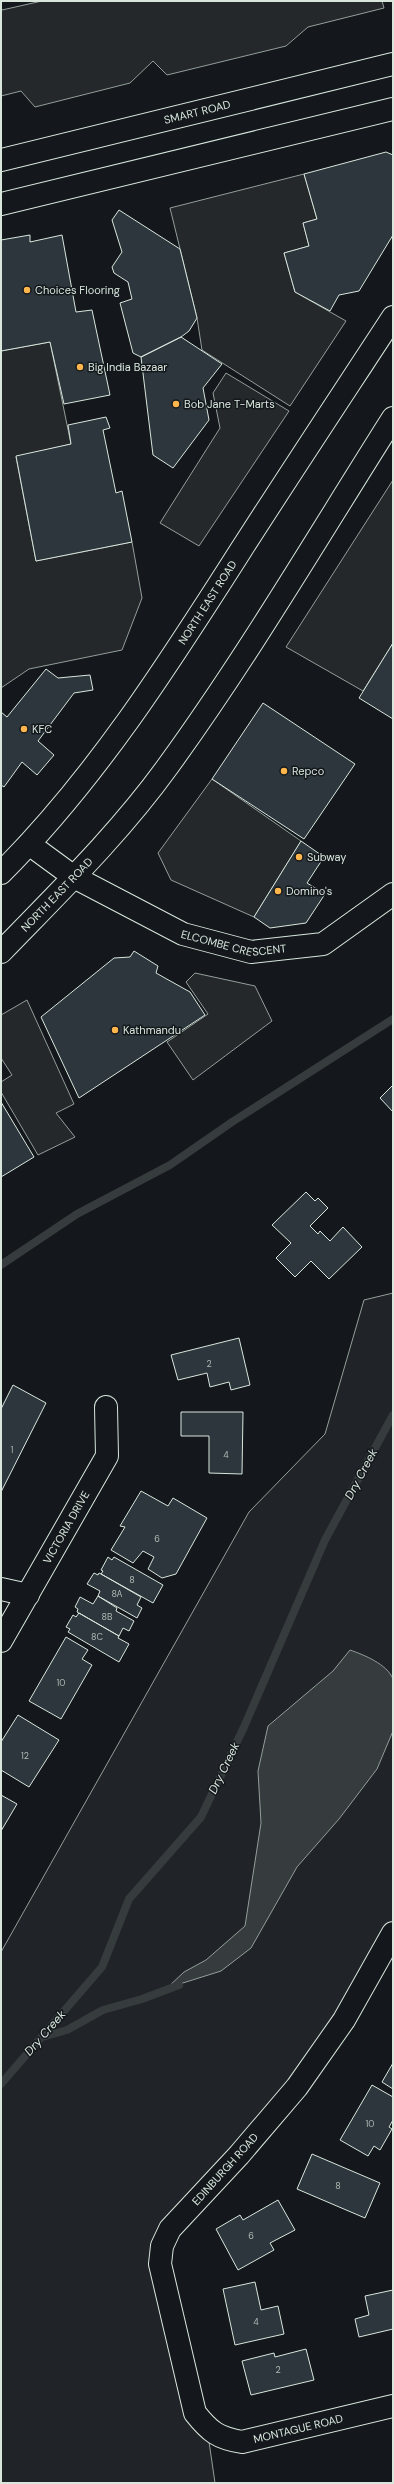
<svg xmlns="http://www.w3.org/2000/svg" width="394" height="2484" font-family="'DM Sans',sans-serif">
  <rect width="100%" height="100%" fill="#14181c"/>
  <!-- green -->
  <path fill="#202428" stroke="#939e99" d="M 393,1293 L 393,1933 L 255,2136 L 162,2246 L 207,2428 L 215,2483 L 1,2483 L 1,1952 L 249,1512 L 325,1434 L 364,1300 Z"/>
  <!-- parking -->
  <path fill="#24282b" stroke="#939e99" d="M 42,1 L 382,1 L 384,8 L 308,27 L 286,46 L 167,75 L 153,61 L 130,83 L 35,107 L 21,91 L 1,96 L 1,7 L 2,10 Z
    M 304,174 L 317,219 L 303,223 L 309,246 L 284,253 L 295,292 L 346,321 L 290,406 L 202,350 L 197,318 L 170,208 Z
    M 50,342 L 71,444 L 16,457 L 36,561 L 132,542 L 142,598 L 122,650 L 29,669 L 1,688 L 1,351 Z
    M 226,373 L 289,411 L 199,546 L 160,523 L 220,428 L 213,393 Z
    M 393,480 L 393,643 L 363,691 L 286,647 Z
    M 212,779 L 301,841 L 254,917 L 171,880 L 158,853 Z
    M 195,973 L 255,986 L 272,1021 L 193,1080 L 167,1042 L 208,1014 L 186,982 Z
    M 27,1000 L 74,1104 L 56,1113 L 75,1137 L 38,1155 L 1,1092 L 1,1082 L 12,1075 L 1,1058 L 1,1015 Z"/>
  <!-- water -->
  <path fill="#363b3e" stroke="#939e99" d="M 350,1650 C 364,1655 387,1664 393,1679 L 393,1731 L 377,1769 L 339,1819 L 297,1867 L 251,1948 L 221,1971 L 167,1988 L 184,1972 L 206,1960 L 245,1926 L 261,1823 L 258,1771 L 268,1726 L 333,1671 Z"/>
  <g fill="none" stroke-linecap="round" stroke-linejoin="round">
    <!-- stream -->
    <path stroke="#363b3e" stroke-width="8" d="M 1,1265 L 77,1214 L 170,1165 L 232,1122 L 393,1019
      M 42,2037 L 67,2030 L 103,2010 L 142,1999 L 179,1985
      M 1,2084 L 102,1967 L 129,1899 L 201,1817 L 244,1727 L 325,1540 L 393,1415"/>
  </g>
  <!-- building -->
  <path fill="#2c363c" stroke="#d8e6dc" d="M 386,152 L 393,155 L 393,235 L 359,291 L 339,295 L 330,311 L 295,292 L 284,253 L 309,246 L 303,223 L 317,219 L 304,174 Z
    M 119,210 L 180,249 L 197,318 L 189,331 L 181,337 L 141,357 L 133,353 L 120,303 L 132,299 L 128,282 L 114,273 L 112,267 L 122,252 L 112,220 Z
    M 30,235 L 30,242 L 62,235 L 76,312 L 92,310 L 110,395 L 64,404 L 50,342 L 1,351 L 1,240 Z
    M 181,337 L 222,364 L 203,388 L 209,420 L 173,468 L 153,455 L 141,357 Z
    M 106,417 L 110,428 L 103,430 L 116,493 L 122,491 L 132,542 L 36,561 L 16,456 L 71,444 L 68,425 Z
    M 393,643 L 393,719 L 359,698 Z
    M 46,669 L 58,678 L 90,675 L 93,690 L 74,693 L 38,741 L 54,755 L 37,775 L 22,762 L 4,787 L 1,785 L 1,712 L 7,717 Z
    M 263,703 L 355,764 L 304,839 L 212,779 Z
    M 301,841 L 324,857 L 307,883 L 325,894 L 306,923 L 270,928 L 254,917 Z
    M 134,951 L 158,966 L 156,973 L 190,992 L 205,1015 L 79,1098 L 41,1017 L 114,958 L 130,957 Z
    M 393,1085 L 393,1112 L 380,1098 Z
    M 1,1102 L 34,1157 L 1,1177 Z
    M 306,1192 L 315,1201 L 318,1198 L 328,1208 L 310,1226 L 318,1234 L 320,1231 L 330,1241 L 343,1227 L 362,1247 L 329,1279 L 311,1261 L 295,1277 L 276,1258 L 291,1243 L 272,1225 Z
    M 239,1338 L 250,1385 L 231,1390 L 229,1382 L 210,1387 L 207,1373 L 178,1380 L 171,1355 Z
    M 13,1385 L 46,1403 L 1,1492 L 1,1409 Z
    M 181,1412 L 243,1412 L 242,1474 L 209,1473 L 209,1436 L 181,1436 Z
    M 141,1491 L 168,1506 L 173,1498 L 207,1518 L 176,1574 L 162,1578 L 148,1569 L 154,1557 L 143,1551 L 133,1563 L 111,1550 L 125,1527 L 120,1526 Z
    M 108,1557 L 112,1560 L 114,1557 L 163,1585 L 153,1603 L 101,1574 L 103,1571 L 101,1570 Z
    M 94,1573 L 98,1575 L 99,1573 L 101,1574 L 141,1597 L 137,1605 L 142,1608 L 137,1618 L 98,1596 L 100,1591 L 87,1584 Z
    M 98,1596 L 117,1608 L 116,1611 L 134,1621 L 129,1631 L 123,1628 L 119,1636 L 77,1612 L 78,1609 L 75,1607 L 80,1597 L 93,1604 Z
    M 79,1613 L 119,1636 L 118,1638 L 129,1644 L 119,1662 L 68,1632 L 70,1629 L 66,1627 L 73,1615 L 76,1617 Z
    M 66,1637 L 88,1650 L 82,1659 L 92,1665 L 61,1719 L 29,1701 Z
    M 18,1715 L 59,1740 L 29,1787 L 1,1770 L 1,1742 Z
    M 1,1795 L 17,1804 L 1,1831 Z
    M 393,2063 L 393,2089 L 382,2082 Z
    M 372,2085 L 393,2097 L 393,2120 L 389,2127 L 392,2129 L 380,2150 L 374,2146 L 368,2156 L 340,2140 Z
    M 312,2154 L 380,2183 L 365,2218 L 297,2189 Z
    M 278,2200 L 295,2230 L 270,2243 L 274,2250 L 238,2270 L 216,2229 L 240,2215 L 243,2220 Z
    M 255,2282 L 261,2310 L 278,2306 L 284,2334 L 235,2345 L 223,2289 Z
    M 393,2290 L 393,2329 L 359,2337 L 355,2319 L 369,2315 L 365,2296 Z
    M 306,2349 L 314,2380 L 251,2395 L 242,2361 L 274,2353 L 275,2357 Z"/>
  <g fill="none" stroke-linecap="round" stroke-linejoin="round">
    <!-- minor casing -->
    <g stroke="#d8e6dc" stroke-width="24">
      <g id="minor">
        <path id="s1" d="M 74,877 L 183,934 L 251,952 L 323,944 L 393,894"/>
        <path d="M 1,1589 L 28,1595"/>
        <path id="s2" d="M 1,1641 L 107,1456 L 106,1407"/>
        <path id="s3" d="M 393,1933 L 344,2020 L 297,2087 L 239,2155 L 170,2229 L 162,2246 L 160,2264 L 195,2413 C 210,2432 218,2438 242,2442 L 393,2406"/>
      </g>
    </g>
    <!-- major casing -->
    <g stroke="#d8e6dc" stroke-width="24">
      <g id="major">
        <path id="s4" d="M 1,160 L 393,64"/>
        <path d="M 1,204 L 393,109"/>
      </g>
    </g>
    <!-- highway casing -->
    <g stroke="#d8e6dc" stroke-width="24">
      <g id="highway">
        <path d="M 29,844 L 74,877"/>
        <path id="s5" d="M 1,873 C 97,777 169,663 241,550 C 291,472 342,395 393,317"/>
        <path id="s6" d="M 1,952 C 59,892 119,834 168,766 C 248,656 320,533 393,418"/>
      </g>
    </g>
    <!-- minor -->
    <use href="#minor" stroke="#14181c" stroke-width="22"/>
    <!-- major -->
    <use href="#major" stroke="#14181c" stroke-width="22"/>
    <!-- highway -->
    <use href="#highway" stroke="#14181c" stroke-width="22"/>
  </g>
  <!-- markers -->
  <g fill="#ffb74d" stroke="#14181c" stroke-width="1.5">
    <circle cx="27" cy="290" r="4"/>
    <circle cx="80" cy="367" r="4"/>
    <circle cx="176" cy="404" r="4"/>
    <circle cx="24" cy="729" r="4"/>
    <circle cx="284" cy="771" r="4"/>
    <circle cx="299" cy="857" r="4"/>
    <circle cx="278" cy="891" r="4"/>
    <circle cx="115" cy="1030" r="4"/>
  </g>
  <g text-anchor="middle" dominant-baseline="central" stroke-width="3" stroke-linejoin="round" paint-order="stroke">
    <!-- number labels -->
    <g font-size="9" fill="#adbab4">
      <text x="209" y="1364">2</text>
      <text x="12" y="1450">1</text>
      <text x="226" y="1455">4</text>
      <text x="157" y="1539">6</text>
      <text x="132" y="1580">8</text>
      <text x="117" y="1594">8A</text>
      <text x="107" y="1617">8B</text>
      <text x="97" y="1637">8C</text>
      <text x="61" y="1683">10</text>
      <text x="25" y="1756">12</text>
      <text x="370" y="2124">10</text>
      <text x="338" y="2186">8</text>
      <text x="251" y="2236">6</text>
      <text x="256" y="2322">4</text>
      <text x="278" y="2370">2</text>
    </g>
    <!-- street labels -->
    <g font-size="11" fill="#d8e6dc" stroke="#14181c">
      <text stroke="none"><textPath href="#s4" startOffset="202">SMART ROAD</textPath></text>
      <text stroke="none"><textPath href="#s5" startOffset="341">NORTH EAST ROAD</textPath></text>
      <text stroke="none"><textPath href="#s6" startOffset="80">NORTH EAST ROAD</textPath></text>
      <text stroke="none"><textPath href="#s1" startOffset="175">ELCOMBE CRESCENT</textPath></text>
      <text stroke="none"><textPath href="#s2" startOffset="131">VICTORIA DRIVE</textPath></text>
      <text transform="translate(225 2169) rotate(-48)">EDINBURGH ROAD</text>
      <text stroke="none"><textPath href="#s3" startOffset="677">MONTAGUE ROAD</textPath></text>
    </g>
    <!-- poi labels -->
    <g font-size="11" fill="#d8e6dc" stroke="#14181c" text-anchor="start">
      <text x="35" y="290">Choices Flooring</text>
      <text x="88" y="367">Big India Bazaar</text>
      <text x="184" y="404">Bob Jane T-Marts</text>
      <text x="32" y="729">KFC</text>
      <text x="292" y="771">Repco</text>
      <text x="307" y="857">Subway</text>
      <text x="286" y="891">Domino's</text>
      <text x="123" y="1030">Kathmandu</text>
    </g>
    <!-- water labels -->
    <g font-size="12" font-style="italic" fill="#d8e6dc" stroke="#14181c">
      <text transform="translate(361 1474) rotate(-62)">Dry Creek</text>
      <text transform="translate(224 1768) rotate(-64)">Dry Creek</text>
      <text transform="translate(45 2033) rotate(-49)">Dry Creek</text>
    </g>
  </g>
  <!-- border -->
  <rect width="394" height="2484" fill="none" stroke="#d8e6dc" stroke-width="4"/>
</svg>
